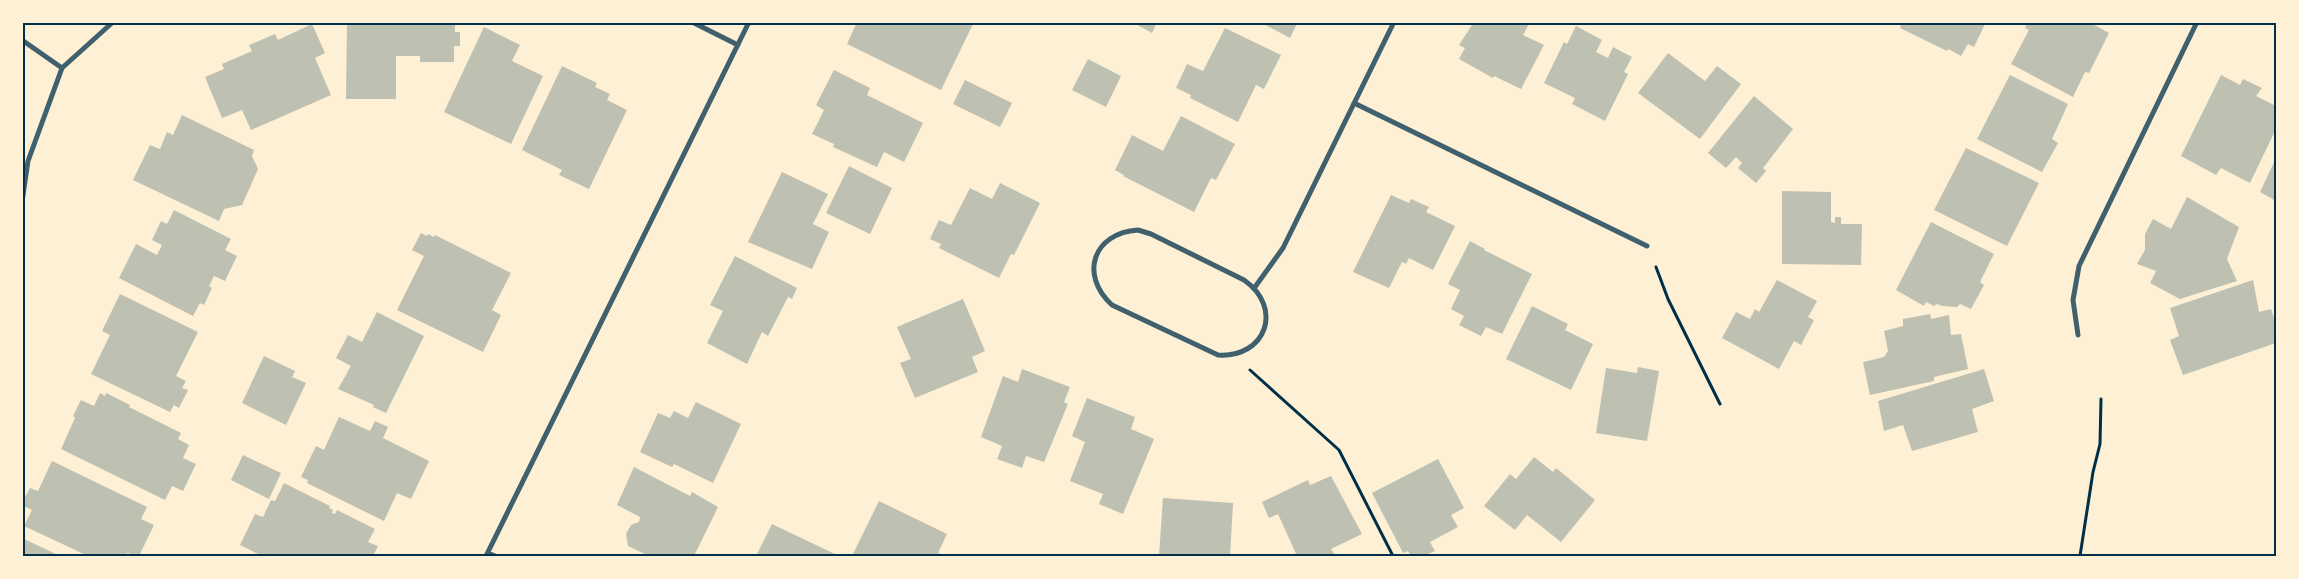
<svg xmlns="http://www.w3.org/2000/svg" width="2299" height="579" font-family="Raleway,sans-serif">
  <rect width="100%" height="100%" fill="#fdf0d5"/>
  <!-- building -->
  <path fill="#bec0b2" d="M 347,22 L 455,22 L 455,32 L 460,32 L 460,46 L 454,46 L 454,62 L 420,62 L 420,56 L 396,56 L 396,99 L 346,99 Z
    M 857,22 L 974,22 L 941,90 L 847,44 Z
    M 1132,22 L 1157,22 L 1152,33 Z
    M 1260,22 L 1298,22 L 1290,38 Z
    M 1474,22 L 1530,22 L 1523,35 L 1544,45 L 1521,89 L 1494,76 L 1493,78 L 1459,59 L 1465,48 L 1459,45 Z
    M 1902,22 L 1986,22 L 1974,47 L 1968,44 L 1961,56 L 1948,49 L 1947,51 L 1900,28 Z
    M 2028,22 L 2089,22 L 2109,33 L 2089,73 L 2085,72 L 2073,97 L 2011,64 L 2029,30 L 2025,28 Z
    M 312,24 L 325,53 L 315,58 L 331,95 L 251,130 L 242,110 L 222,118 L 205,77 L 224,69 L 222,64 L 252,51 L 249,45 L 275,34 L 278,40 Z
    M 1576,26 L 1602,40 L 1596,52 L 1608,58 L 1613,47 L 1632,57 L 1624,72 L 1628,74 L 1605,121 L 1572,104 L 1575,98 L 1544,83 L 1564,42 L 1567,44 Z
    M 484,27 L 520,45 L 512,61 L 543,76 L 511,144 L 444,112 Z
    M 1225,28 L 1281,55 L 1264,89 L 1256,85 L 1238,122 L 1190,98 L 1191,95 L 1176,88 L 1187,64 L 1203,71 Z
    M 1668,53 L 1705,81 L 1717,66 L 1741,84 L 1700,139 L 1638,93 Z
    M 1088,59 L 1121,76 L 1106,107 L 1072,90 Z
    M 562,66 L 597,83 L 595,87 L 610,94 L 607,100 L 627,110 L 589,189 L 559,175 L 562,170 L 522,150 Z
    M 834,70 L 870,88 L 867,95 L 923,123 L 904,162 L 884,152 L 877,167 L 833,147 L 834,144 L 812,134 L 824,110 L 816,105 Z
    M 2010,75 L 2068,104 L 2052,139 L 2058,143 L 2042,172 L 1977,139 Z
    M 2221,75 L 2240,85 L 2243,79 L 2262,88 L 2256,96 L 2276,106 L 2276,129 L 2250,183 L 2221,168 L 2216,175 L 2181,156 Z
    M 965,80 L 1012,103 L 1000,127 L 953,104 Z
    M 1754,96 L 1793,129 L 1763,168 L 1766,171 L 1756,183 L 1738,168 L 1742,163 L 1736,157 L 1726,168 L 1708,153 Z
    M 182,115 L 254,150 L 252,156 L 258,169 L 242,205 L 224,209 L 219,221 L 133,180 L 150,145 L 160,149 L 167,132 L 173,135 Z
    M 1181,116 L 1235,144 L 1216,180 L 1211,178 L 1194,212 L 1123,176 L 1124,175 L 1115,170 L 1132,135 L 1163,151 Z
    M 1966,148 L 2039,183 L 2007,246 L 1934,210 Z
    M 2276,158 L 2276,201 L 2260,192 Z
    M 849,166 L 892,188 L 870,234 L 826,213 Z
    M 782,172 L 828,194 L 813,224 L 829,232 L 812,269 L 748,242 Z
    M 1000,183 L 1040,203 L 1014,255 L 1011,254 L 999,278 L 939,248 L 941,244 L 930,239 L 939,220 L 951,225 L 970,188 L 992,199 Z
    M 1782,191 L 1831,192 L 1831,222 L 1835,223 L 1835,217 L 1841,217 L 1841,224 L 1862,224 L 1861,265 L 1782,264 Z
    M 1391,195 L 1409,203 L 1411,199 L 1429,207 L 1426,212 L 1455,226 L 1433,270 L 1409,258 L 1406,264 L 1402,262 L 1389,288 L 1353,272 Z
    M 2187,197 L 2239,227 L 2227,259 L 2237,281 L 2180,299 L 2150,283 L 2156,271 L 2137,264 L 2145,250 L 2145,234 L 2153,219 L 2171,229 Z
    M 174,210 L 231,239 L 225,250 L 237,256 L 225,281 L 214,276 L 209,286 L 212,288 L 204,305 L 200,303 L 193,316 L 119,278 L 136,244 L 157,255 L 162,245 L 152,240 L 161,221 L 167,224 Z
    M 1931,222 L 1994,254 L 1980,282 L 1984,285 L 1971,309 L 1960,304 L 1957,307 L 1942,306 L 1937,304 L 1934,306 L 1926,302 L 1924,306 L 1896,290 Z
    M 421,233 L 427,236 L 428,234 L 434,237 L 435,235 L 511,273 L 492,310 L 501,315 L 483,352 L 397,310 L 424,256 L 412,250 Z
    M 1470,241 L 1485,249 L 1484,250 L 1532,274 L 1502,334 L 1486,327 L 1481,336 L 1459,325 L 1464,316 L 1451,309 L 1460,290 L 1448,284 Z
    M 735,256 L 797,288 L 792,299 L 788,297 L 768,336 L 762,332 L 747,364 L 707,343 L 723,311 L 710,305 Z
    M 1777,280 L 1817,301 L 1808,317 L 1814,320 L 1801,345 L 1794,341 L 1779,369 L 1722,338 L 1736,312 L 1750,319 L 1755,309 L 1759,312 Z
    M 2253,280 L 2259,312 L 2271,309 L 2276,324 L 2276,343 L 2183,375 L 2170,340 L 2179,336 L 2170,308 Z
    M 120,294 L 198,332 L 176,376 L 186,381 L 182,388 L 188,390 L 179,408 L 174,405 L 170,412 L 91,374 L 110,335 L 102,331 Z
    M 963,299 L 985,351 L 972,357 L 978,372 L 915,398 L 900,363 L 911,359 L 897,327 Z
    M 1532,306 L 1568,324 L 1565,330 L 1593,344 L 1571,390 L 1506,359 Z
    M 377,312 L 424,336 L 386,413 L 373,407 L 374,405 L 338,389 L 351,366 L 336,358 L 348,335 L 362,342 Z
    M 1930,314 L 1931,319 L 1949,315 L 1951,335 L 1961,334 L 1968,369 L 1934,377 L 1934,381 L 1870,395 L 1863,362 L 1884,357 L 1888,351 L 1884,331 L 1903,326 L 1903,319 Z
    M 264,356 L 295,371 L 292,377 L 306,383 L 286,425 L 242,403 Z
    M 1638,367 L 1659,371 L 1647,441 L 1596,433 L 1606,368 L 1637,373 Z
    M 1022,369 L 1070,387 L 1064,402 L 1068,404 L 1044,462 L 1026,456 L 1022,468 L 997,459 L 1002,446 L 981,437 L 1003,376 L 1018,382 Z
    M 1984,369 L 1994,401 L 1972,409 L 1978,432 L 1912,451 L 1903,425 L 1884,431 L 1878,401 Z
    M 100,393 L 105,396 L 106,393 L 130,405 L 129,407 L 181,433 L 178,439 L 189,445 L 183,458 L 196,464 L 183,491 L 172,486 L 165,500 L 61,449 L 75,418 L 73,416 L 81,400 L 94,406 Z
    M 1087,398 L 1135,417 L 1131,429 L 1154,439 L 1123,514 L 1099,504 L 1103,494 L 1070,481 L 1085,442 L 1072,436 Z
    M 696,402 L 741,424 L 713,483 L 674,464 L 672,467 L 640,452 L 658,413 L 670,418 L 674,411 L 688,418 Z
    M 339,417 L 370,431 L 375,421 L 388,427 L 383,438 L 429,461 L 411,499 L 397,493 L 384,521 L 307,483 L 308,480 L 301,477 L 316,446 L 324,450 Z
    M 243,455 L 281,473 L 269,499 L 231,480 Z
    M 1534,457 L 1553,472 L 1556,468 L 1595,500 L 1561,542 L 1527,515 L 1515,530 L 1484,506 L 1510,474 L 1516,479 Z
    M 1438,459 L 1464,508 L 1451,515 L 1458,527 L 1430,542 L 1435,551 L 1423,556 L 1411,556 L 1408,551 L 1403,553 L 1372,493 Z
    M 52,461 L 147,507 L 141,519 L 154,525 L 139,556 L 127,553 L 126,556 L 88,556 L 24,526 L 32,510 L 22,505 L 22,503 L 30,488 L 38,491 Z
    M 634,467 L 690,496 L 692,492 L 718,507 L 694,556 L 649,556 L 628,546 L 626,534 L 631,525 L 639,522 L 640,517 L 617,505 Z
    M 1331,476 L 1362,534 L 1331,549 L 1336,556 L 1297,556 L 1278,514 L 1269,518 L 1262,502 L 1308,480 L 1310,485 Z
    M 284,483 L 330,506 L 329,508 L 333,510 L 332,513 L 335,514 L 337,510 L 375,529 L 368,542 L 378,546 L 373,556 L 262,556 L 240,545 L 255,514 L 263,517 L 271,500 L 275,501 Z
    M 1163,498 L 1233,503 L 1230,556 L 1159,556 Z
    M 879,501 L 947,534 L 938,553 L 941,554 L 940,556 L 852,556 Z
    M 772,524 L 839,556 L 756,556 Z
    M 22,538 L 60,556 L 22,556 Z"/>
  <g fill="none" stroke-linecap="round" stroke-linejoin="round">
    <!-- path -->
    <path stroke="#003049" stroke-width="3" d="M 1656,267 L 1668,299 L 1720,404
      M 1250,370 L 1339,450 L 1393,556
      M 2080,556 L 2093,472 L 2100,444 L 2101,399"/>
    <!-- minor -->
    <path stroke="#3f606c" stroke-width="5" d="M 692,22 L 738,45
      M 22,40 L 62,68
      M 1354,103 L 1647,246
      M 22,202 L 28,161 L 62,68 L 113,22
      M 1138,230 L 1151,234 L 1244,280 C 1284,308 1266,358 1218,355 L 1112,305 C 1079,275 1093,233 1138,230 Z
      M 1255,287 L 1283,248 L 1394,22
      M 2078,335 L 2073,300 L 2079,266 L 2197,22
      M 488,553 L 495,556
      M 486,556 L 749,22"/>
  </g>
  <!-- border -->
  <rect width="2299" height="579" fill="none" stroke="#fdf0d5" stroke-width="48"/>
  <rect x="24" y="24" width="2251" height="531" fill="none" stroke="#003049" stroke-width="2"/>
</svg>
